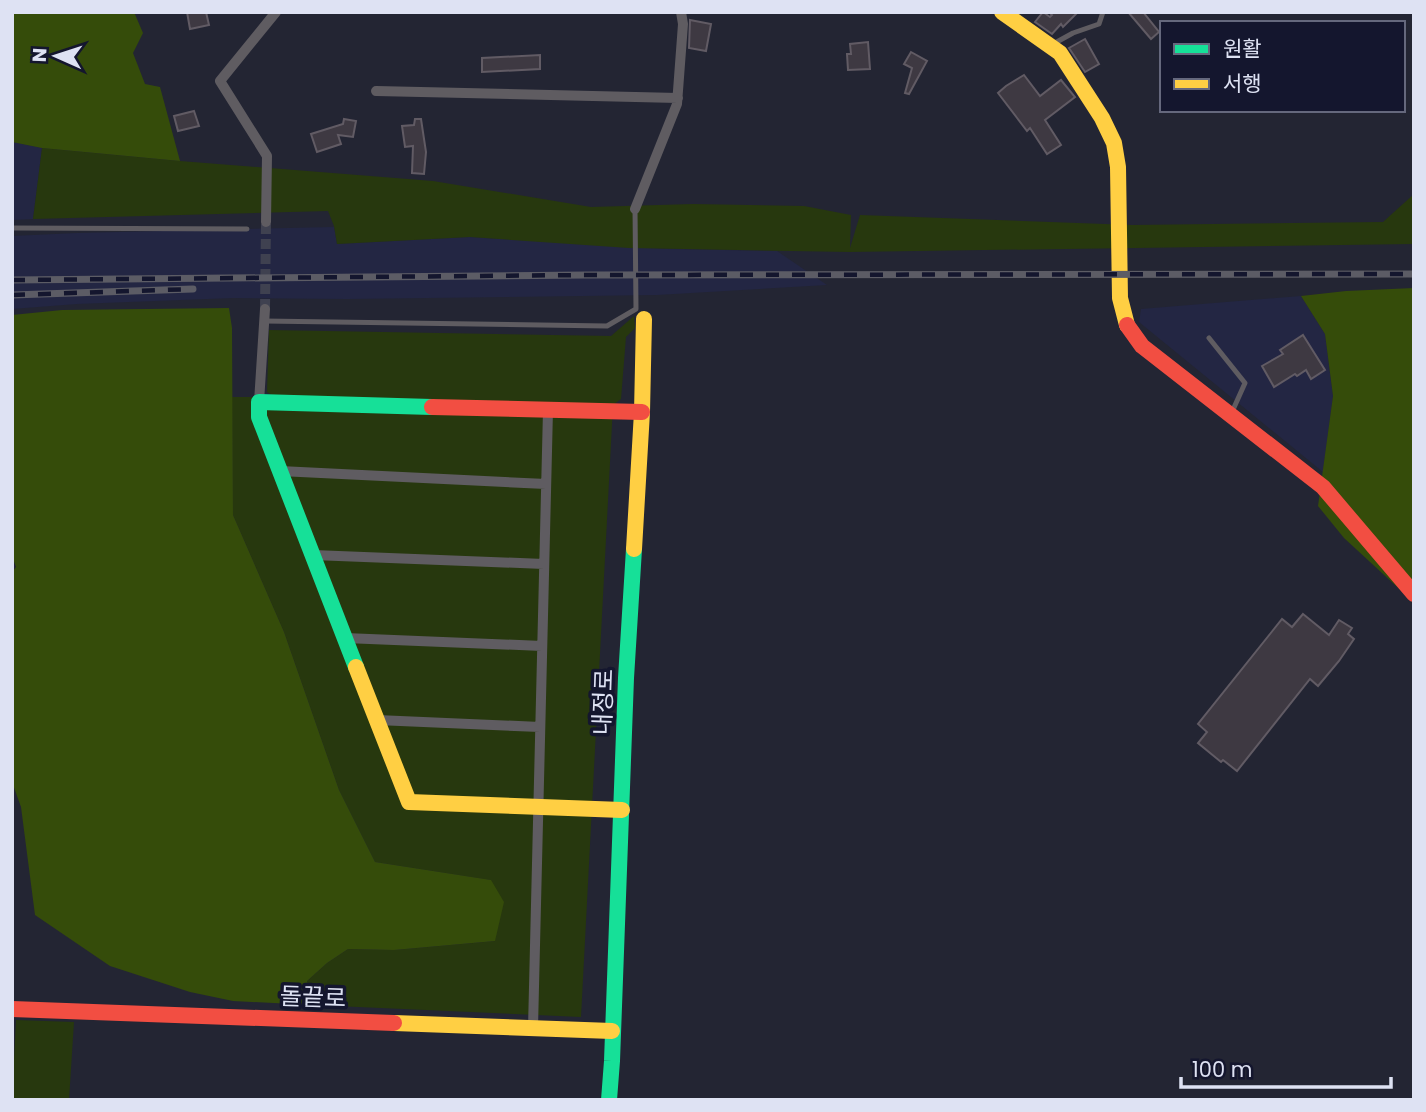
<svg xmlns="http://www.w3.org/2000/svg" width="1426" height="1112" font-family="Poppins,'Noto Sans KR',sans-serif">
  <rect width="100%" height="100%" fill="#232533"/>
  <!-- built -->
  <path fill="#232643" d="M 12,142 L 42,148 L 33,219 L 12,220 Z
    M 334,227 L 337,244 L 470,237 L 668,249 L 777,251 L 827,285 L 657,295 L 347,299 L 233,298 L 77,304 L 12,309 L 12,236 L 77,233 Z
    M 1301,296 L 1325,334 L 1333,396 L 1323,472 L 1139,322 L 1141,309 Z"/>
  <!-- green -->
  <path fill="#27380e" d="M 42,148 L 180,161 L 433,181 L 591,207 L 693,204 L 804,206 L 851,215 L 850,248 L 860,215 L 1132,225 L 1383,222 L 1414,194 L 1414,244 L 849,252 L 629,248 L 470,237 L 337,244 L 334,226 L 328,211 L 33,219 Z
    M 634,316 L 635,328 L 626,337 L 621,399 L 613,405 L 581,1017 L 313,1005 L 307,981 L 327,963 L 348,949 L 394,950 L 495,941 L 490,880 L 375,862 L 339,790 L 284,632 L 233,515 L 232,397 L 275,397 L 267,392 L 269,330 L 611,336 Z
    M 16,1020 L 74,1022 L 69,1100 L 12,1100 Z"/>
  <!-- forest -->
  <path fill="#354c0a" d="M 12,12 L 134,12 L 143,33 L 133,53 L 145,84 L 160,87 L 180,161 L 42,148 L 12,142 Z
    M 1414,288 L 1414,597 L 1408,597 L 1344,538 L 1318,506 L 1333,396 L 1325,334 L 1301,296 L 1346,291 Z
    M 229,308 L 232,328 L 233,515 L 284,632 L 339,790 L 375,862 L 491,880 L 504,902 L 495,941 L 394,950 L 348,949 L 327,963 L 307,981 L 313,1005 L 233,1001 L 190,992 L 110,966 L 35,915 L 21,807 L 12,782 L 12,572 L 16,567 L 12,556 L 12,315 L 62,310 Z"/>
  <!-- building -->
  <path fill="#3e3942" stroke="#615b64" stroke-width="2" d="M 187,12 L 206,12 L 209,25 L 190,29 Z
    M 1043,12 L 1050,17 L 1052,15 L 1049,12 L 1078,12 L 1063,27 L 1061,24 L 1052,34 L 1035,22 Z
    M 1128,12 L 1143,12 L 1159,32 L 1151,39 Z
    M 690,20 L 711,24 L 706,51 L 689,48 Z
    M 1085,39 L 1099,64 L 1085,72 L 1069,48 Z
    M 868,42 L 870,69 L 848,70 L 847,54 L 851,54 L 850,44 Z
    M 911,52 L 927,61 L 909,94 L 905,93 L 912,68 L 904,64 Z
    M 540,55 L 540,69 L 482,72 L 482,58 Z
    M 1024,75 L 1040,96 L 1061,80 L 1075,97 L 1045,120 L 1061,145 L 1047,154 L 1030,128 L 1027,131 L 998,93 L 1006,86 Z
    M 194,111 L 199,126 L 178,131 L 174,116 Z
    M 344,119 L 356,121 L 353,137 L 338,135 L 341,144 L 317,152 L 311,134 L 343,124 Z
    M 415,119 L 421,119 L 426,152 L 424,174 L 412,173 L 413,146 L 405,147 L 402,126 L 414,125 Z
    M 1303,335 L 1325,370 L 1311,379 L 1306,370 L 1297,376 L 1295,374 L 1274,387 L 1262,366 L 1283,354 L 1280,350 Z
    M 1303,614 L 1329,635 L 1339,620 L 1352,628 L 1348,634 L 1354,639 L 1339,661 L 1318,686 L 1310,679 L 1237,771 L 1223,760 L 1221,762 L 1198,743 L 1207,732 L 1198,724 L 1282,619 L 1292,627 Z"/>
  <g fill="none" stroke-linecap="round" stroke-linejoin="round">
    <!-- street-tunnel -->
    <path stroke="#3f4150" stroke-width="10" stroke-dasharray="10 5" stroke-linecap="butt" d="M 265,309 L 266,222"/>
    <!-- lane -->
    <path stroke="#5f5c61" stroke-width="5" d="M 1053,44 L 1073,33 L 1099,24 L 1103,12
      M 12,228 L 247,229
      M 264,321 L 607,326 L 636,309 L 635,209
      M 1209,338 L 1245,383 L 1232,412"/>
    <!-- street -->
    <path stroke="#5f5c61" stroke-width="10" d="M 376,91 L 678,98
      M 635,209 L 677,104 L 683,24 L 681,12
      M 266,222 L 267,156 L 220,81 L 276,12
      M 259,402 L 265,309
      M 280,471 L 546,484
      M 313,555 L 544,564
      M 345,638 L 542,646
      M 377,720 L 540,727
      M 533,1028 L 548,410"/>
    <!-- fast -->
    <path stroke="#16e098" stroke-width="16" d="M 356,667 L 259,417 L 259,402 L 432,407
      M 609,1100 L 612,1061 L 626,678 L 634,549"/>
    <!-- slow -->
    <path stroke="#ffcf43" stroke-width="16" d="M 1002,12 L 1060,53 L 1102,118 L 1114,143 L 1118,167 L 1120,298 L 1127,325
      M 634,549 L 642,412 L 644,319
      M 356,667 L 409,802 L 622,810
      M 394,1023 L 612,1031"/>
    <!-- jam -->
    <path stroke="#f24e42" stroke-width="16" d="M 1127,325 L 1142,346 L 1323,487 L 1414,594
      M 432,407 L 642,412
      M 12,1009 L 394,1023"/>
    <!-- rail casing -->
    <g stroke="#5c5c65" stroke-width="7">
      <path id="rail" d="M 12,280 L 586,275 L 1414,274
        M 12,295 L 193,289"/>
    </g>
    <!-- rail -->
    <use href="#rail" stroke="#14162e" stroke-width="4.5" stroke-dasharray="13" stroke-linecap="butt"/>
  </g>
  <g text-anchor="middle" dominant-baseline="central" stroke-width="7" stroke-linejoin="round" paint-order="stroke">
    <!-- street labels -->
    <g font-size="24" fill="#dee2f3" stroke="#14162e">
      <text transform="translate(603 702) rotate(-88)">내정로</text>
      <text transform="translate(313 997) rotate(2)">돌끝로</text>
    </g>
  </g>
  <!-- border -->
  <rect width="1426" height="1112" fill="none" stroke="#dee2f3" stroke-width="28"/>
  <!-- legend -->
  <rect x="1160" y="21" width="245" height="91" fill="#14162e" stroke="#65687d" stroke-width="2"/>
  <rect x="1174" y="44" width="35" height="10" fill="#16e098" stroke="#65687d" stroke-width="2"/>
  <text x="1223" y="56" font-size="21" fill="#dee2f3">원활</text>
  <rect x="1174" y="79" width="35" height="10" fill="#ffcf43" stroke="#65687d" stroke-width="2"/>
  <text x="1223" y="91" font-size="21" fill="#dee2f3">서행</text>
  <!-- north arrow -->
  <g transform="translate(56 56) rotate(273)" stroke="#14162e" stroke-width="5" paint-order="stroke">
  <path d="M0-5L12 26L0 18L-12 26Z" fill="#dee2f3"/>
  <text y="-10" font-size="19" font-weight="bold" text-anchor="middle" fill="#dee2f3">N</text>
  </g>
  <!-- scale -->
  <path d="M1181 1077v10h210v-10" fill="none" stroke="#dee2f3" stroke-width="3.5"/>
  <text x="1192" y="1077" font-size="21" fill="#dee2f3" stroke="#14162e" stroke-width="5" paint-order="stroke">100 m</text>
</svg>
